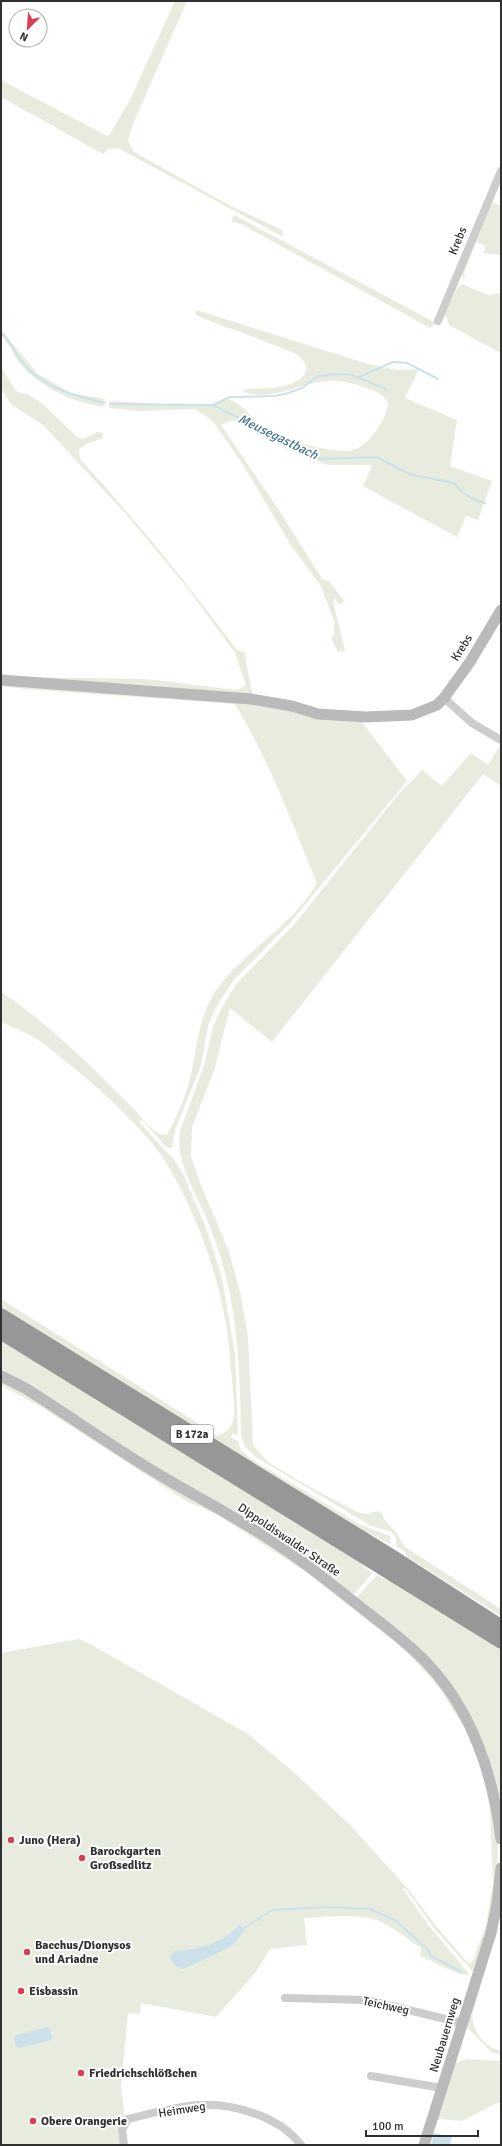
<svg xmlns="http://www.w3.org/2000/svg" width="502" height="2146" font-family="Signika,sans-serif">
  <rect width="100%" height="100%" fill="#fff"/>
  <!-- green -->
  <path fill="#e7ecdf" d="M 175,1 L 187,1 L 133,124 L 128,141 L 134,152 L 229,205 L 282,230 L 283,237 L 118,148 L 108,149 L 103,154 L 1,97 L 1,80 L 107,136 L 110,134 L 130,100 Z
    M 490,201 L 501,206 L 501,255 L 483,253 L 486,246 L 476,242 L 464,273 L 465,278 L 463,278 L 461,272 Z
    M 234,215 L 436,323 L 430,328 L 243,225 L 231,221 Z
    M 462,284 L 488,295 L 501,293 L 501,353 L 449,325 L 445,313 L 457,288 Z
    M 196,310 L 368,364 L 397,370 L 419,369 L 405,398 L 457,420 L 450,466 L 492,481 L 478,520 L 466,516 L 457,537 L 363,486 L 372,466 L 371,465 L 328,465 L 298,454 L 267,439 L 239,421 L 230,421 L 221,425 L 277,507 L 322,579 L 329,581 L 344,601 L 340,605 L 335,599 L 333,601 L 345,651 L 338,652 L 331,638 L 334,635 L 334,621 L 321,586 L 292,547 L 242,463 L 212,420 L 195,409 L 139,411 L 109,408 L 109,403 L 111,401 L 158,404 L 212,404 L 225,398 C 243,402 252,420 267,429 C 282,439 335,455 353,450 C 369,446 387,419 388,403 C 383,393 375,391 366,388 C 353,383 340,380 326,381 C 300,383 270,402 245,392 L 243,390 L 248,389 C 261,388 275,389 287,385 C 301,381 314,371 301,358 C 296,353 286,350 279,347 C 252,336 225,327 198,316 L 195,313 Z
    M 1,330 L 38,374 L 71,393 L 105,399 L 103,407 C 73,402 43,389 22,366 C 17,361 14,354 11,348 C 6,341 1,338 1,330 Z
    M 1,367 L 14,388 L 19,393 L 28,394 L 45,406 L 77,437 L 83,439 L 97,432 L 103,433 L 103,438 L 86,444 L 79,449 L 80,459 C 136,520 187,583 237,650 L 244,652 L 253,696 L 1,677 L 1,674 L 24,677 L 146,679 L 237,690 L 246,685 L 235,653 L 189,590 L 126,514 L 43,425 L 11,404 L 1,389 Z
    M 1,683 L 253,701 L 361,721 L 407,781 L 290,923 L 233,981 L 216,1007 L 208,1026 L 201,1065 L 175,1130 L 172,1148 L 166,1147 L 142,1120 L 139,1122 L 175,1161 L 184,1176 L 205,1225 L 222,1278 L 235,1354 L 238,1436 L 233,1433 L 231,1437 L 238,1441 L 241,1450 L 251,1459 L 359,1524 L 390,1536 L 390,1544 L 378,1538 L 378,1534 L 376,1537 L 356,1527 L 1,1308 L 1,1299 L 218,1436 C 224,1433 229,1430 232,1424 C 237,1413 232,1383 231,1370 C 228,1300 202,1221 165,1161 C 147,1132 101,1090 74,1068 C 60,1057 44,1042 28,1034 C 19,1029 10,1027 1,1021 L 1,992 C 49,1024 91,1066 132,1107 C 142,1117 152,1135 167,1135 C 177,1116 188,1092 192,1070 C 197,1043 200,1016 215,992 C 243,951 294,925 317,883 C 292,823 269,760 235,704 L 25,689 L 1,686 Z
    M 501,744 L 501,786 L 483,774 L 272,1042 L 230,1008 L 214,1071 L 192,1127 L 191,1156 L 200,1183 L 228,1249 L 241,1295 L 248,1338 L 253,1445 L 269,1463 L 310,1487 L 357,1512 L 365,1514 L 378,1511 L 382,1513 L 384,1519 L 396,1532 L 405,1547 L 501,1609 L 501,1616 L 406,1556 L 405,1552 L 397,1546 L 396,1539 L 392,1532 L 371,1526 L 256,1457 L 245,1447 L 241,1434 C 240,1382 239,1329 226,1277 C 222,1259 215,1240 208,1222 C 197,1194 175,1163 180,1131 L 204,1066 L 213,1027 L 221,1009 L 237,983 L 293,926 L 397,796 L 422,770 L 442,786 L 471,753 L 488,765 Z
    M 1,1339 L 361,1562 L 364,1567 L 373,1573 L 353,1595 L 1,1373 Z
    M 1,1380 L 20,1390 L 280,1549 L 351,1604 L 425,1666 L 454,1704 L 484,1766 L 498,1838 L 497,1884 L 494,1905 L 475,1971 L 472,1971 L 434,1928 L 406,1889 L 402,1888 L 430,1927 L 470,1975 C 454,1975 436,1962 420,1956 L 421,1948 C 406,1938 392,1926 376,1920 C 354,1913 327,1917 304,1918 L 307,1945 L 270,1949 L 256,1972 L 216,2017 L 141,2003 L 140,2014 L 128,2013 L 121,2087 L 125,2119 L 122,2145 L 1,2145 L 1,1653 L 79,1639 L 92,1645 L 248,1734 L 297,1775 L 351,1826 L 409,1890 L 436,1926 L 469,1964 L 473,1961 L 486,1925 L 493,1884 L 490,1808 L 481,1766 L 464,1727 L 438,1686 L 404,1649 L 306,1572 L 216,1514 L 188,1502 L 38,1405 L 1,1385 Z
    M 377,1575 L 386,1580 L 392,1581 L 501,1649 L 501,1800 L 460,1701 L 356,1598 Z
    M 498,1926 L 472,2016 C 474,2034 484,2046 501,2051 L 501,2055 L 491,2052 L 466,2026 Z
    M 467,2059 L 501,2061 L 501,2101 L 462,2121 L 437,2119 L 455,2063 Z"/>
  <!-- water -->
  <path fill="#cde1eb" d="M 239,1925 L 242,1926 L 244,1931 L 234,1944 L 226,1949 L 184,1969 L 175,1967 L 170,1957 L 175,1951 C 198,1950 223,1943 239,1925 Z
    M 47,2027 L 50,2029 L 52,2038 L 51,2040 L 19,2048 L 16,2047 L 14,2038 L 16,2035 Z
    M 434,2133 L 452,2137 L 450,2145 L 431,2145 Z"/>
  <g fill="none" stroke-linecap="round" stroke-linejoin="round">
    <!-- stream -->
    <path stroke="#cde1eb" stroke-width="2" d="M 1,332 C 11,341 14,353 23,363 C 43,388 75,396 105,403
      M 359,377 L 393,362 L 407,363 L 438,379
      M 110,404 L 213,405 L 321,459 L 377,457 L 409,474 L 454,483 L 462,492 L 475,500 L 485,503
      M 213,405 L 230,397 L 275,396 L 288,393 L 302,388 L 318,376 L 337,374 L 352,375 L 386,389
      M 241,1930 L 272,1910 L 327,1907 L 370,1909 L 396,1921 L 427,1949 L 431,1956 L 462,1972"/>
    <!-- street -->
    <path stroke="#cdcdcd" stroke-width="8" d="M 438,321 L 501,171
      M 444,698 L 472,723 L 501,740
      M 285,1998 L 367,2000 L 462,2023
      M 371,2076 L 442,2088
      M 124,2145 L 122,2130 L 128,2119 C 149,2114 177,2106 198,2105 C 233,2103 279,2116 301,2145"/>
    <!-- secondary -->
    <path stroke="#bababa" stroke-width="11" d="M 1,680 L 251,699 L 292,706 L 318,714 L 366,717 L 412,715 L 437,705 L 444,698 L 470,662 L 501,610
      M 1,1376 L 25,1388 C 71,1417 116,1449 163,1477 C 204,1501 245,1522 284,1549 C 308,1565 330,1583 353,1601 C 378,1621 404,1639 426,1662 C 473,1711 493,1774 501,1839
      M 424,2145 L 491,1933 L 497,1904 L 501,1868"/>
    <!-- highway -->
    <path stroke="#979797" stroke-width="15" d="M 1,1316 L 392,1557 L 501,1627
      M 1,1332 L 501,1641"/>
  </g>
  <!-- markers -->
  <g fill="#dc3e51" stroke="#fff" stroke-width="1.5">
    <circle cx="11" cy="1840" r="4"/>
    <circle cx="82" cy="1858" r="4"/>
    <circle cx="27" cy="1952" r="4"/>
    <circle cx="21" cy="1991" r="4"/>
    <circle cx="81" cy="2073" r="4"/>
    <circle cx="33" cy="2121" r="4"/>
  </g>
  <g text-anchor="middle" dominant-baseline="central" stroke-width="4" stroke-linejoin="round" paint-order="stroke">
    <!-- shield labels -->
    <rect fill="#fff" stroke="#6e6e6e" stroke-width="1" x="171" y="1425" width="42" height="18" rx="3"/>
    <g font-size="11" font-weight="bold" fill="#303030">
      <text x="192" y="1434">B 172a</text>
    </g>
    <!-- street labels -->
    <g font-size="12" fill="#303030" stroke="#fff">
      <text transform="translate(458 241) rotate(-68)">Krebs</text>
      <text transform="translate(462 648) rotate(-58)">Krebs</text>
      <text transform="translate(289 1540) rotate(34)">Dippoldiswalder Straße</text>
      <text transform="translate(386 2006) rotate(12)">Teichweg</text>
      <text transform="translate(445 2035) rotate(-73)">Neubauernweg</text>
      <text transform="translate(182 2110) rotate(-9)">Heimweg</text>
    </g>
    <!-- poi labels -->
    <g font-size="12" font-weight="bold" fill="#303030" stroke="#fff" text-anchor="start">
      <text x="19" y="1840">Juno (Hera)</text>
      <text x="90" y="1851">Barockgarten<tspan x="90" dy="14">Großsedlitz</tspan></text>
      <text x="35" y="1945">Bacchus/Dionysos<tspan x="35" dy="14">und Ariadne</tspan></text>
      <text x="29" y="1991">Eisbassin</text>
      <text x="89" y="2073">Friedrichschlößchen</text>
      <text x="41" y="2121">Obere Orangerie</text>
    </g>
    <!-- water labels -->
    <g font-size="13" font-style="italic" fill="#42758f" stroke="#fff">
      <text transform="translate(278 437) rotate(26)">Meusegastbach</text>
    </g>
  </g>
  <!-- border -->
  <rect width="502" height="2146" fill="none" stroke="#303030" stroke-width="4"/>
  <!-- north arrow -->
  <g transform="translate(28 28) rotate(205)"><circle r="19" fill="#ffffff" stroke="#acacac"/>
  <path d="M0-3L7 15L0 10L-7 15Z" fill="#dc3e51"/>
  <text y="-6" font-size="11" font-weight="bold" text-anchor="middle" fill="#303030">N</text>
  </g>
  <!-- scale -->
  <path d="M366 2130v6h112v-6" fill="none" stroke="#303030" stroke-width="2"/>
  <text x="372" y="2130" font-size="12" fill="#303030" stroke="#ffffff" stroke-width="3" paint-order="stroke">100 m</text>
</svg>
